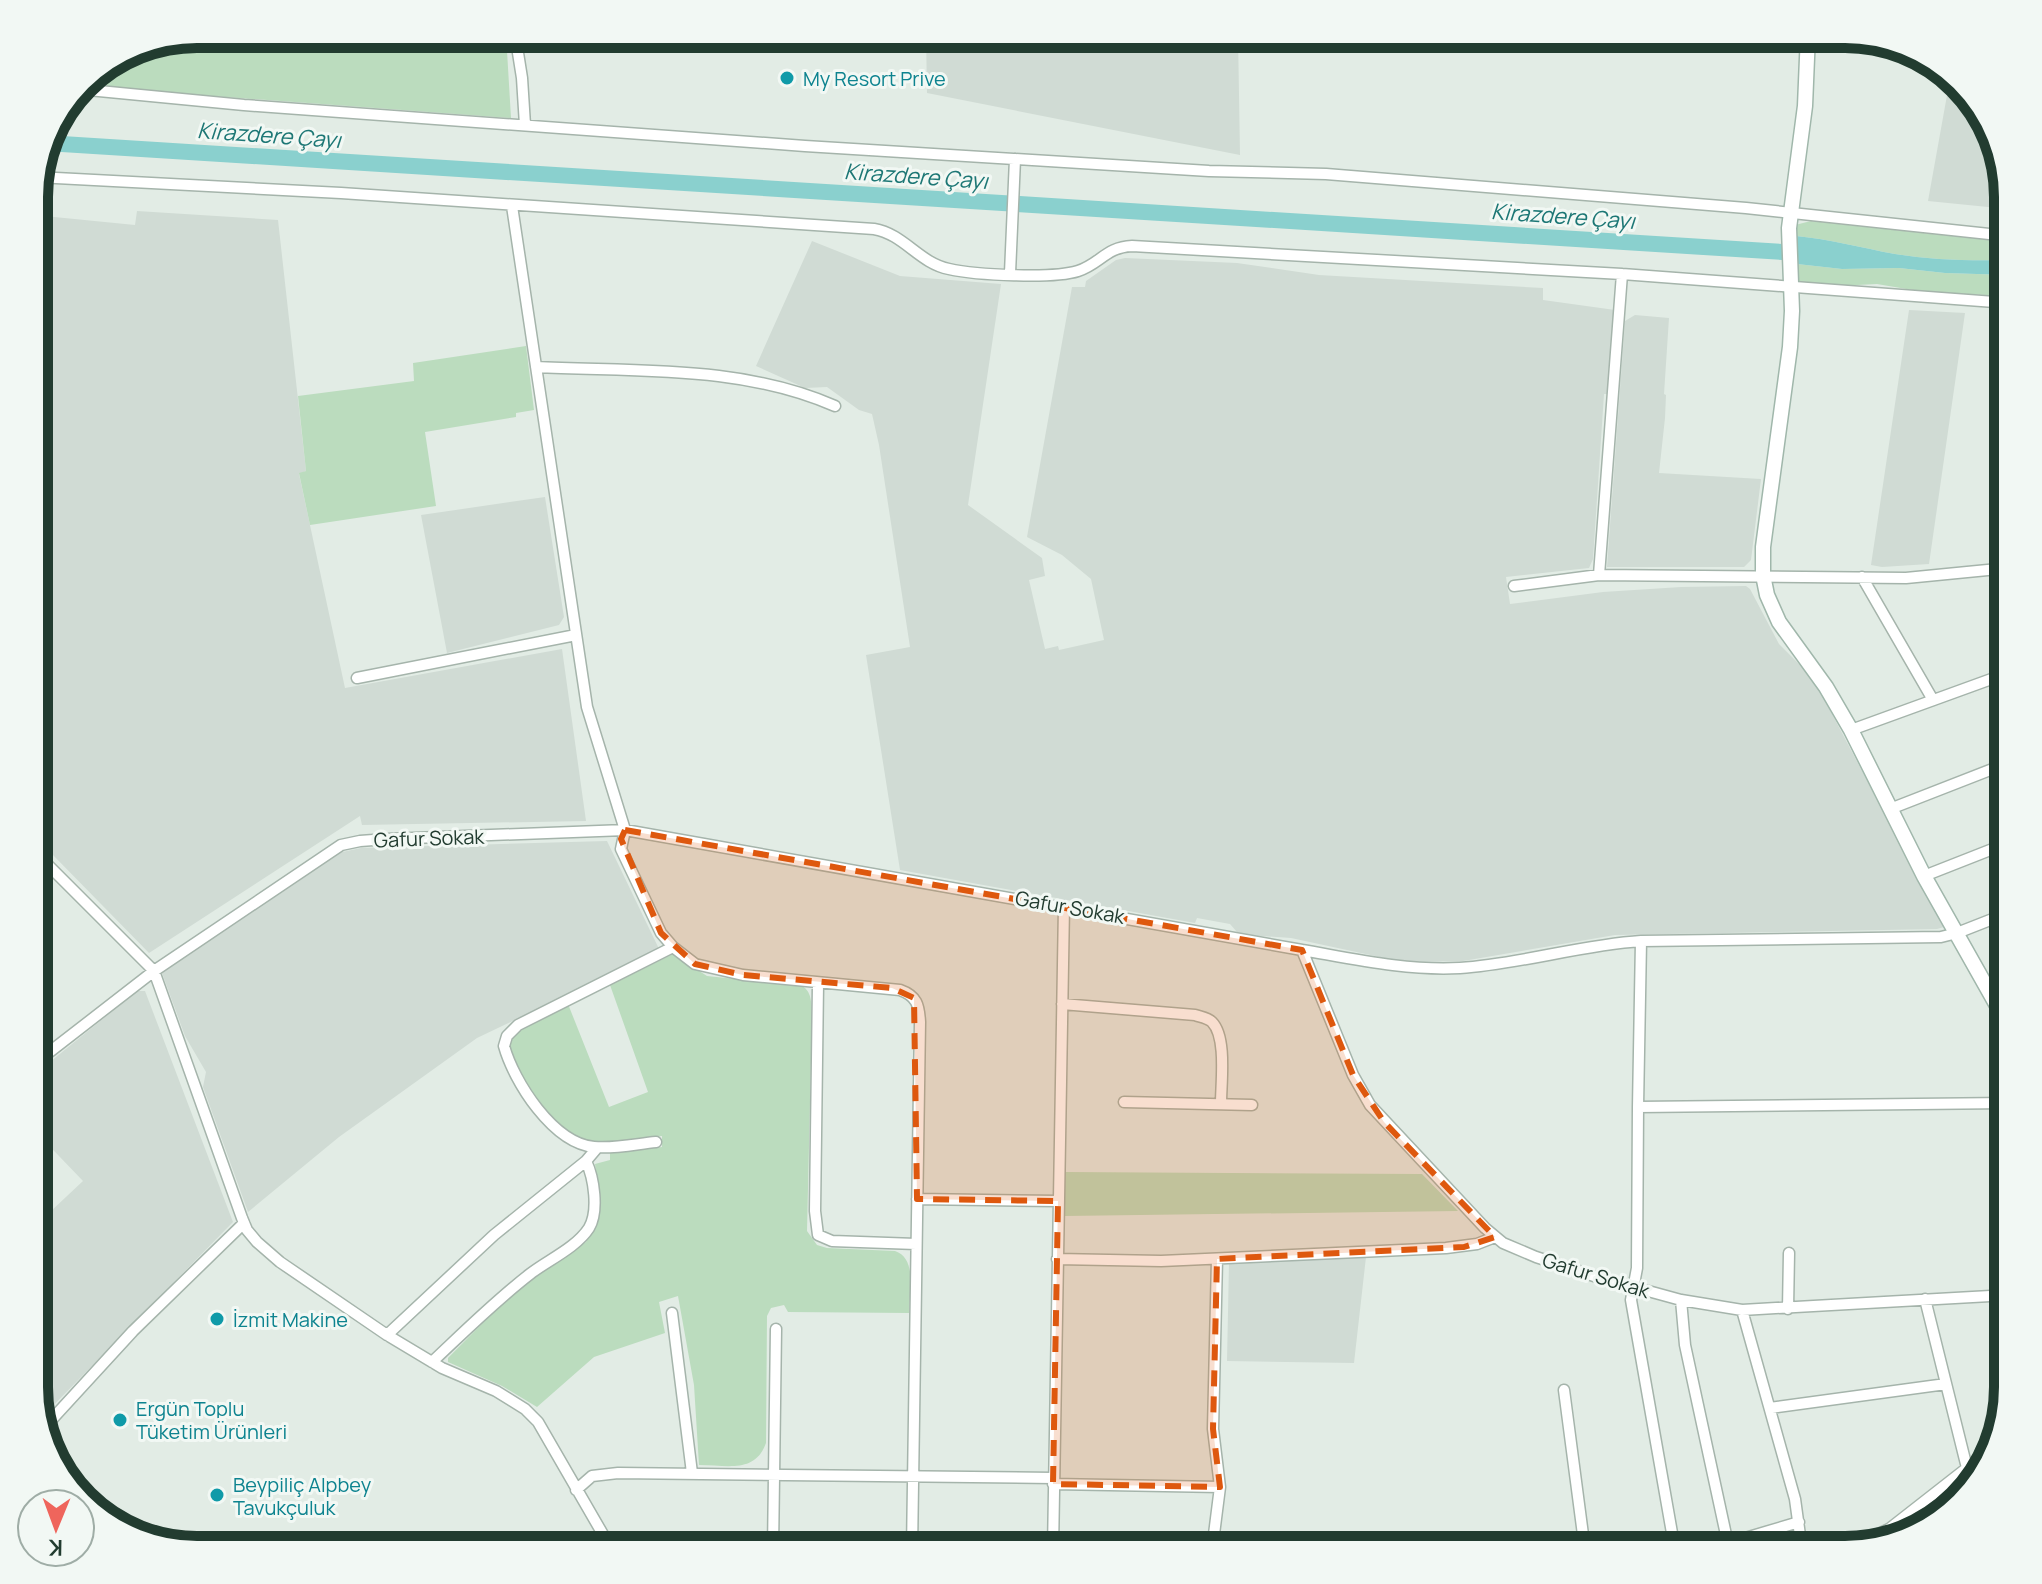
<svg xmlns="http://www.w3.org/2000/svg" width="2042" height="1584" font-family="Manrope,sans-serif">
  <rect width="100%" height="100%" fill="#e2ece5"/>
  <!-- built -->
  <path fill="#d0dbd4" d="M 926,34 L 1238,34 L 1240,155 L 927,93 Z
    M 1951,73 L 1991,125 L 2008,197 L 2008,209 L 1928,201 Z
    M 137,211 L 278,220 L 306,471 L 299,474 L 345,688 L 562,649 L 586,821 L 362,825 L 360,816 L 149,953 L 51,853 L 34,813 L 34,215 L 135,225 Z
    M 812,241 L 900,276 L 1001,284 L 968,505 L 1042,558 L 1045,576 L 1029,580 L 1045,649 L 1058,646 L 1059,650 L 1104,640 L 1091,579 L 1062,555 L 1027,537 L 1072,287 L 1085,287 L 1086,281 L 1116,260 L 1125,258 L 1237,263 L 1319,275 L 1543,288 L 1543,300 L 1615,310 L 1608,394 L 1604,394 L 1593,559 L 1589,568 L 1506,577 L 1510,604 L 1603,592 L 1681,587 L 1746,586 L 1750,589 L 1779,644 L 1807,672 L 1821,693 L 1944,927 L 1937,929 L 1615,935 L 1463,961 L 1403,962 L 1291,938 L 1248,935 L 1237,932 L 1230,924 L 1197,918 L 1195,923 L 900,870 L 866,655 L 910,647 L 879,445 L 872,414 L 859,410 L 827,387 L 805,388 L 756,366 Z
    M 1909,310 L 1965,313 L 1929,564 L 1882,567 L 1871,565 Z
    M 1635,315 L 1669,318 L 1664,394 L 1666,395 L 1665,418 L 1659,473 L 1761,479 L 1751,560 L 1744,567 L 1607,567 L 1625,321 Z
    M 2008,439 L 2008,556 L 1990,558 L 2007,448 Z
    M 545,497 L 564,617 L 559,625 L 447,653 L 421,515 Z
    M 607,841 L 660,951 L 477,1038 L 339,1137 L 248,1212 L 203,1087 L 206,1072 L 185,1036 L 162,973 L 168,964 L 333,854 L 361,848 Z
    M 137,991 L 145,991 L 233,1222 L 40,1419 L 34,1397 L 34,1227 L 83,1181 L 34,1130 L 34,1075 Z
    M 1366,1257 L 1354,1363 L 1227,1361 L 1229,1263 Z"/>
  <!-- green -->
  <path fill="#bbdcbe" d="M 197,34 L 506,34 L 511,118 L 103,88 L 82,84 C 109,49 156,42 197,34 Z
    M 1811,221 L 2008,242 L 2008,260 C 1970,261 1932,260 1895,254 C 1862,248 1830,239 1796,236 L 1795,225 Z
    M 1797,264 L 1842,269 L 1899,268 L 1945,273 L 2008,275 L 2008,296 L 1924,292 L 1877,284 L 1838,286 L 1797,283 Z
    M 526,346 L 534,410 L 516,413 L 516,417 L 425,432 L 436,506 L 310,525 L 299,473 L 306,471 L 298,396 L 414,381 L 413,363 Z
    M 673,954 L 707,976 L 802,986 C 813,992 811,1006 812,1017 L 807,1231 L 817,1245 L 827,1248 L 895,1251 C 918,1259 909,1293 909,1313 L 788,1312 L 784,1305 L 771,1308 L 767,1316 L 766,1443 C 755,1474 727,1465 699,1465 L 694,1385 L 678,1296 L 659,1302 L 665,1333 L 594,1357 L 537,1407 L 502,1386 L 448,1362 L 448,1358 L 519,1286 L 586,1242 L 597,1224 L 598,1187 L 595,1164 L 610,1160 L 610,1152 L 662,1147 L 662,1136 C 640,1138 616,1143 594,1142 C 549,1139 526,1084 507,1051 L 512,1032 L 568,1004 L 609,1107 L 648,1092 L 610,985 Z
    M 1065,1172 L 1422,1174 L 1458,1211 L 1064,1216 Z"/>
  <!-- water -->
  <path fill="#8ad0ce" d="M 1796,236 C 1830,239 1862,248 1895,254 C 1932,260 1970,261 2008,260 L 2008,275 L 1945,273 L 1899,268 L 1842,269 L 1797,264 Z"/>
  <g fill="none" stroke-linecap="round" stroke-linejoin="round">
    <!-- river -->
    <path stroke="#8ad0ce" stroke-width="16" d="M 46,143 L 1783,252"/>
    <!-- street casing -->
    <g stroke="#a5b4ab" stroke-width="13">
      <path id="street" d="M 515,34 L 522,78 L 525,125
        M 78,89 L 244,105 L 805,146 L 1209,171 L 1326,174 L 1746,208 L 2008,236
        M 37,177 L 341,193 L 874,229 C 904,234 919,263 949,269 C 976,275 1053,279 1078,271 C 1100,264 1106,247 1132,246 L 1622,274 L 2008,303
        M 512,206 L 587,707 L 625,830 L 621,849 L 661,933 L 673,947 L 695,964 L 743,975 L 900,990 C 917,996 919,1005 920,1022 L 912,1550
        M 1010,273 L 1015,159
        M 536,367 C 637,372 742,365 835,406
        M 1599,575 L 1622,274
        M 1862,577 L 1933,700
        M 1514,586 L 1599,575 L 1906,578 L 2008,568
        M 357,678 L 576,635
        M 1851,730 L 2008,673
        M 1890,809 L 2008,763
        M 34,847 L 46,863 L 154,971 L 242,1218 L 247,1230 L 257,1242 L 280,1262 L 387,1335 L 442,1368 L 496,1391 L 525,1409 L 538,1422 L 612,1550
        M 1924,876 L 2008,843
        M 1641,941 L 1941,937 L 1957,933 L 2008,913
        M 1302,950 C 1354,959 1407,971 1460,968 C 1521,964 1580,945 1641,941 L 1638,1107 L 2008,1103
        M 818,984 L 815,1211 L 818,1235 L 832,1241 L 916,1244
        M 1988,991 L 2008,983
        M 1062,1004 L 1195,1015 C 1201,1017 1208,1018 1212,1022 C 1227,1037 1221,1083 1221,1103
        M 34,1064 L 154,971 L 341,845 L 360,841 L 387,839 L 625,830 L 1302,950 L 1353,1075 L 1370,1105 L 1485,1228 L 1503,1243 L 1536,1257 L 1597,1277 L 1681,1300 L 1742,1310 L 2008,1295
        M 1124,1102 L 1252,1105
        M 1638,1107 L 1637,1268 L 1631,1300 L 1675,1550
        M 656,1142 C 636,1144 614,1149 594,1147 C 553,1143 514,1082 504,1046 L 507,1036 L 518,1025 L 673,947
        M 917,1199 L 1058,1201
        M 1057,1259 L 1161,1261 L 1446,1248 L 1477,1244 L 1495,1237
        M 1681,1300 L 1685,1345 L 1728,1544
        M 1788,1309 L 1789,1253
        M 1742,1310 L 1795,1499 L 1802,1550
        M 672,1313 L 692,1473
        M 387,1335 L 494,1235 L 586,1161 L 597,1148
        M 432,1362 C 464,1332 495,1301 530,1274 C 548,1260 576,1248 589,1228 C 599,1211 594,1178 586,1161
        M 1564,1390 L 1585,1550
        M 1770,1408 L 1946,1384
        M 43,1429 L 133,1331 L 244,1223
        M 1053,1484 L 1220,1487
        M 576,1490 L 592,1476 L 618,1473 L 1053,1478
        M 1904,1518 L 1910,1526 L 1921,1531
        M 773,1550 L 776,1329
        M 1053,1550 L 1064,906
        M 1212,1550 L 1220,1487 L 1213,1429 L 1217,1259
        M 1705,1550 L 1799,1522
        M 1844,1550 L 1889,1529 L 1967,1468 L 1925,1299"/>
    </g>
    <!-- secondary casing -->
    <g stroke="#a0b7ab" stroke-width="17">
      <path id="secondary" d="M 1808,34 L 1805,106 L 1789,228 L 1792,311 L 1790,347 L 1763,547 L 1763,575 L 1767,595 L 1779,622 L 1826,687 L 1851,730 L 1924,876 L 2008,1025
        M 71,1486 L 138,1538"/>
    </g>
    <!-- street -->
    <use href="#street" stroke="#fff" stroke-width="10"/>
    <!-- secondary -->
    <use href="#secondary" stroke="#fff" stroke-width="14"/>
  </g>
  <!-- marked area -->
  <path fill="#de580e" fill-opacity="0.2" stroke="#de580e" stroke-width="6" stroke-dasharray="16 10" stroke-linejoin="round" d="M 625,830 L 1302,950 L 1353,1075 L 1384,1122 L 1495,1237 L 1464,1247 L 1217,1259 L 1213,1429 L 1220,1487 L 1053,1484 L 1058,1201 L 917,1199 L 914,998 L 892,988 L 743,975 L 695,964 L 661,933 L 621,839 Z"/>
  <!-- markers -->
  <g fill="#0f9aa8" stroke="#f2f8f4" stroke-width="3">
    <circle cx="787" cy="78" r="8"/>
    <circle cx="217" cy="1319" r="8"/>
    <circle cx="120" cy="1420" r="8"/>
    <circle cx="217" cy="1495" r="8"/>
  </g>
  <g text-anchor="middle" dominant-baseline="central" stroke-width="6" stroke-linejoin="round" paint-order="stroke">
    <!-- culture labels -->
    <g font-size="20" fill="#0d838f" stroke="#f2f8f4" text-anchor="start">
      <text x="803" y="78">My Resort Prive</text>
      <text x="233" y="1319">İzmit Makine</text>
      <text x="136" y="1408">Ergün Toplu<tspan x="136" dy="23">Tüketim Ürünleri</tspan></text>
      <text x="233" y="1484">Beypiliç Alpbey<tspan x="233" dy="23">Tavukçuluk</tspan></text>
    </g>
    <!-- street labels -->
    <g font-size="20" fill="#223c30" stroke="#f2f8f4">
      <text transform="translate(429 838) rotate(-2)">Gafur Sokak</text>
      <text transform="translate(1070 907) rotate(10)">Gafur Sokak</text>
      <text transform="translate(1596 1275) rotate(17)">Gafur Sokak</text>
    </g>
    <!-- water labels -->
    <g font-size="22" font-style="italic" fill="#1d7775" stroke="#f2f8f4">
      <text transform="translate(269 135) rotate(4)">Kirazdere Çayı</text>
      <text transform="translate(916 176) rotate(4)">Kirazdere Çayı</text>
      <text transform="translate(1563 216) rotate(4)">Kirazdere Çayı</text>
    </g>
  </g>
  <!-- crop -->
  <path d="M0 0H2042V1584H0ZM197 48H1845A149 149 0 0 1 1994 197V1387A149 149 0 0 1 1845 1536H197A149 149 0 0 1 48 1387V197A149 149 0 0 1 197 48Z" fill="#f2f8f4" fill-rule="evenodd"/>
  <path fill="none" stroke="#223c30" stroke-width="10" d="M197 48H1845A149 149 0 0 1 1994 197V1387A149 149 0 0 1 1845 1536H197A149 149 0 0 1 48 1387V197A149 149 0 0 1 197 48Z"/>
  <!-- north arrow -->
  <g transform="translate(56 1528) rotate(181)"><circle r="38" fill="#f2f8f4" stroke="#9fada6" stroke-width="2"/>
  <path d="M0-6L14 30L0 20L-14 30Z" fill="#ef655c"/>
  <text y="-12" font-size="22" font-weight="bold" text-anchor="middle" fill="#223c30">K</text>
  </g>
</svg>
